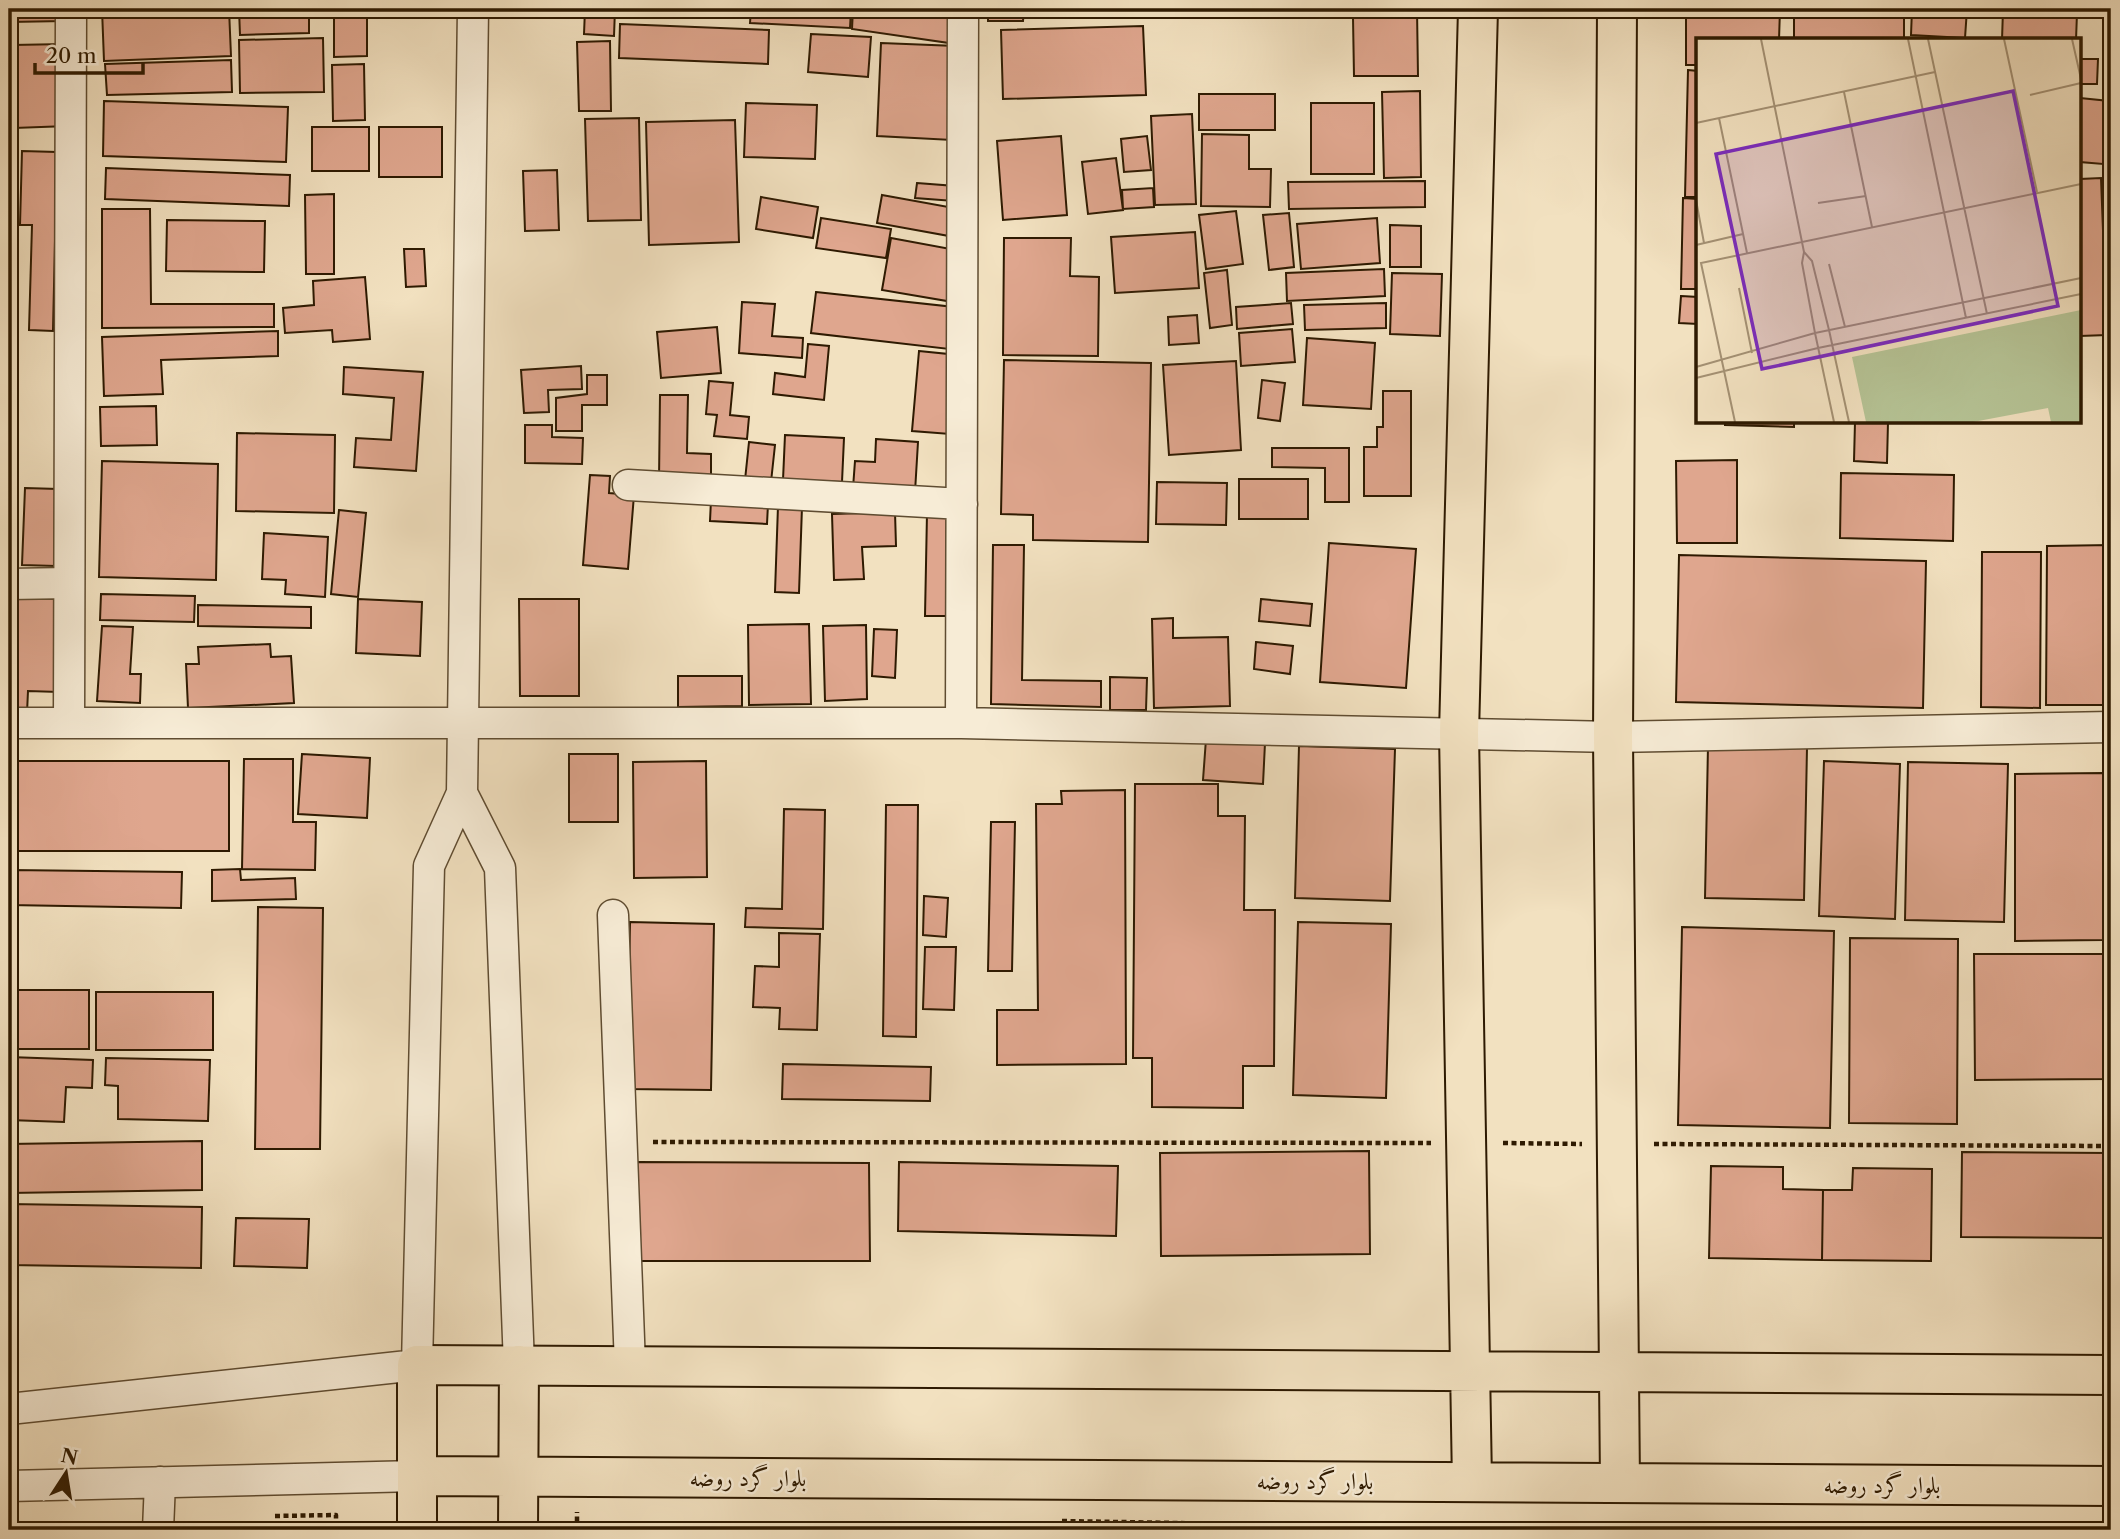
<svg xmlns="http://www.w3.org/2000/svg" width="2120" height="1539" font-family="'Libre Caslon Text',Amiri,serif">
  <rect width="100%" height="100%" fill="#f2e1c0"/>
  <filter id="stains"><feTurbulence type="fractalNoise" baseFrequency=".00286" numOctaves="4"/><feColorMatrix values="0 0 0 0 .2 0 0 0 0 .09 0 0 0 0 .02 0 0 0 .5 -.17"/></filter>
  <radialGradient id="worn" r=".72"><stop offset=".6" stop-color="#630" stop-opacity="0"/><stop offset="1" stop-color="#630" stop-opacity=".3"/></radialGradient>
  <!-- building -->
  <path fill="#dfa68e" stroke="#2e1a01" stroke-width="2" d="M 9,9 L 63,9 L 64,21 L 9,22 Z
    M 102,9 L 229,9 L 231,56 L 104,61 Z
    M 239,9 L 309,9 L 309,33 L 240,35 Z
    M 334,9 L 367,9 L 367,56 L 334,57 Z
    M 585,9 L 615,9 L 614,36 L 584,34 Z
    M 751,9 L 851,9 L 850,28 L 750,23 Z
    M 853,9 L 956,9 L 956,44 L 852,29 Z
    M 988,9 L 1024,9 L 1023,21 L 988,21 Z
    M 1385,9 L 1417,9 L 1418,76 L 1354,76 L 1353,18 L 1385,18 Z
    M 1686,9 L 1780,9 L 1779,40 L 1698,40 L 1698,65 L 1686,65 Z
    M 1794,9 L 1904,9 L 1904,40 L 1794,40 Z
    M 1912,9 L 1967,9 L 1965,38 L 1911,35 Z
    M 2003,10 L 2077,13 L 2076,40 L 2002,40 Z
    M 620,24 L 769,30 L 768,64 L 619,58 Z
    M 1143,26 L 1146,95 L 1003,99 L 1001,30 Z
    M 811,34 L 871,37 L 868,77 L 808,72 Z
    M 323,38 L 324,92 L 240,93 L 239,40 Z
    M 610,41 L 611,111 L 579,111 L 577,42 Z
    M 881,43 L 956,46 L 952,140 L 877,136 Z
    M 66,44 L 68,126 L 14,128 L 12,45 Z
    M 2080,59 L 2098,59 L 2097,84 L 2080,84 Z
    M 231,60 L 232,92 L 107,95 L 105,64 Z
    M 364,64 L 365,120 L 333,121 L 332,65 Z
    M 1688,70 L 1698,71 L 1698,197 L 1685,197 Z
    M 1420,91 L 1421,177 L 1384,178 L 1382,92 Z
    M 1199,94 L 1275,94 L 1275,130 L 1199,130 Z
    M 2080,98 L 2109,101 L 2103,164 L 2080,162 Z
    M 104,101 L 288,107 L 286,162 L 103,156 Z
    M 746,103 L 817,105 L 815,159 L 744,157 Z
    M 1311,103 L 1374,103 L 1374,174 L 1311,174 Z
    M 1192,114 L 1196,204 L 1155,205 L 1151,116 Z
    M 639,118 L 641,220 L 588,221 L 585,119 Z
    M 735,120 L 739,242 L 649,245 L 646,122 Z
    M 312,127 L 369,127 L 369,171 L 312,171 Z
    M 379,127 L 442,127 L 442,177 L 379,177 Z
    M 1202,134 L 1249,135 L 1249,169 L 1271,169 L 1270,207 L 1201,206 Z
    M 1061,136 L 1067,215 L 1003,220 L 997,141 Z
    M 1147,136 L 1151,170 L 1124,172 L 1121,139 Z
    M 22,151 L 57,152 L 53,331 L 29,330 L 32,225 L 20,225 Z
    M 9,155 L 15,155 L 15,182 L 9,183 Z
    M 1116,158 L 1123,210 L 1088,214 L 1082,162 Z
    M 106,168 L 290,175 L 289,206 L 105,199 Z
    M 557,170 L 559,230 L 525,231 L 523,171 Z
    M 2101,178 L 2107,335 L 2080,336 L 2080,179 Z
    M 1425,181 L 1425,207 L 1289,209 L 1288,182 Z
    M 917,183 L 955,186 L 954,201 L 915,198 Z
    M 1153,188 L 1154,207 L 1123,209 L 1122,190 Z
    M 334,194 L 334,274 L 306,274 L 305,195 Z
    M 882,195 L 954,208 L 949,236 L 877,223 Z
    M 761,197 L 818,207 L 813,238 L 756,229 Z
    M 1683,198 L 1698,199 L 1698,289 L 1681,289 Z
    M 102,209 L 150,209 L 151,304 L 274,304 L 274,327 L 102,328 Z
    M 1236,211 L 1243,264 L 1206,269 L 1199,215 Z
    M 1289,213 L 1294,267 L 1269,270 L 1263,215 Z
    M 821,218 L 891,229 L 886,258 L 816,248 Z
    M 1377,218 L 1380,263 L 1301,269 L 1297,224 Z
    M 167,220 L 265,221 L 264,272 L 166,271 Z
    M 1390,225 L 1421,226 L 1421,267 L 1390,267 Z
    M 1195,232 L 1199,288 L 1115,293 L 1111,237 Z
    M 891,238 L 956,250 L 947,301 L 882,290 Z
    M 1004,238 L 1071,238 L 1070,276 L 1099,277 L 1098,356 L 1003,355 Z
    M 404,249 L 424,249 L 426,286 L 406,287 Z
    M 1384,269 L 1385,296 L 1287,301 L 1286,273 Z
    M 1227,270 L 1232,325 L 1210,328 L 1204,273 Z
    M 1392,273 L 1442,274 L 1440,336 L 1390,334 Z
    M 365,277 L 370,339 L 333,342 L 332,330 L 285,333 L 283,308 L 314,305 L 313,281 Z
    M 816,292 L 954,307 L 949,349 L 811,333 Z
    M 1681,296 L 1698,297 L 1698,324 L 1679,323 Z
    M 742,302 L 775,304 L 772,336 L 803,338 L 802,358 L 739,353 Z
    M 1291,303 L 1293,324 L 1237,329 L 1236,307 Z
    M 1386,303 L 1386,328 L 1305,330 L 1304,305 Z
    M 1197,315 L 1199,343 L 1169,345 L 1168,317 Z
    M 717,327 L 721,373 L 661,378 L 657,332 Z
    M 1292,329 L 1295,362 L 1241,366 L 1239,333 Z
    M 9,330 L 18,330 L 15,445 L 9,444 Z
    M 278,331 L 278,356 L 161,360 L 163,394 L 104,396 L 102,337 Z
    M 1307,338 L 1375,343 L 1371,409 L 1303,405 Z
    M 808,344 L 829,346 L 824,400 L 773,394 L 775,373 L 805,377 Z
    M 919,351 L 958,355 L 950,434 L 912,431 Z
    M 1004,360 L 1151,363 L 1148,542 L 1033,540 L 1033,515 L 1001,514 Z
    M 1236,361 L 1241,450 L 1169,455 L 1163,365 Z
    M 581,366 L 582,389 L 548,390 L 549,412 L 524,413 L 521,370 Z
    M 344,367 L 423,372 L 416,471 L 354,467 L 356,438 L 391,440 L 394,398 L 343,394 Z
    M 587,375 L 607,375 L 607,405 L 582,405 L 582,431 L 556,431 L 556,398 L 587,394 Z
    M 1262,380 L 1285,383 L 1280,421 L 1258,418 Z
    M 709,381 L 733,383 L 730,415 L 749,417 L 747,439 L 714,436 L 717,415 L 706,414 Z
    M 1383,391 L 1411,391 L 1411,496 L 1364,496 L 1364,447 L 1377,447 L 1377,427 L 1383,427 Z
    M 660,395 L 688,395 L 687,453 L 711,454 L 711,481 L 659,481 Z
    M 156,406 L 157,445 L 101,446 L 100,407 Z
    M 1725,422 L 1794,422 L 1794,427 L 1725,425 Z
    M 1855,422 L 1888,422 L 1887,463 L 1854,461 Z
    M 525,425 L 552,425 L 552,437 L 583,438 L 582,464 L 525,463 Z
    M 237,433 L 335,435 L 334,513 L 236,511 Z
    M 785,435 L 844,438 L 842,482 L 783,480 Z
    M 876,439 L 918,442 L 915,492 L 853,488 L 855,461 L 875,462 Z
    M 749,442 L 775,445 L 771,482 L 745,480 Z
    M 1272,448 L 1349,448 L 1349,502 L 1325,502 L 1325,468 L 1272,467 Z
    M 1737,460 L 1737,543 L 1677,543 L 1676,461 Z
    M 102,461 L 218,464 L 216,580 L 99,577 Z
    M 1841,473 L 1954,475 L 1953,541 L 1840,538 Z
    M 590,475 L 610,476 L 609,493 L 634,495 L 628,569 L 583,565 Z
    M 1239,479 L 1308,479 L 1308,519 L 1239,519 Z
    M 1157,482 L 1227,483 L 1226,525 L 1156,524 Z
    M 25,488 L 58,489 L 56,566 L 22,565 Z
    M 711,500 L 768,504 L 767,524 L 710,521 Z
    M 778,506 L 802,507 L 799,593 L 775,592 Z
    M 339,510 L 366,513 L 358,597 L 331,594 Z
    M 895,512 L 896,546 L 862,547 L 864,579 L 834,580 L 832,514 Z
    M 927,513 L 953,514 L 952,616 L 925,616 Z
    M 264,533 L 328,537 L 325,597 L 285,594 L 286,580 L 262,579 Z
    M 1329,543 L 1416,549 L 1406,688 L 1320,682 Z
    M 993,545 L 1024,545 L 1022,680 L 1101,681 L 1101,707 L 991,704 Z
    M 2111,545 L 2111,705 L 2046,705 L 2047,546 Z
    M 1982,552 L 2041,552 L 2040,708 L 1981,707 Z
    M 1679,555 L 1926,561 L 1923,708 L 1676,702 Z
    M 9,590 L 63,592 L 59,692 L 28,691 L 27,713 L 9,712 L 15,611 L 9,611 Z
    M 101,594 L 195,596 L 194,622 L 100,620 Z
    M 358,599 L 422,602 L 420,656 L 356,653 Z
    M 519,599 L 579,599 L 579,696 L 520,696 Z
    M 1261,599 L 1312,604 L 1310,626 L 1259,621 Z
    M 198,605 L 311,607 L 311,628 L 198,626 Z
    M 1173,618 L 1173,638 L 1228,637 L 1230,706 L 1154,708 L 1152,619 Z
    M 809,624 L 811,704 L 749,705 L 748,625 Z
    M 866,625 L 867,699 L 825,701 L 823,626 Z
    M 102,626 L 133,627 L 130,674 L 141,674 L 140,703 L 97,701 Z
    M 874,629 L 897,630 L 895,678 L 872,676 Z
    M 1256,642 L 1293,646 L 1290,674 L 1254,669 Z
    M 270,644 L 271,657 L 291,656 L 294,703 L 188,708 L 186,664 L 199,664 L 198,647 Z
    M 678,676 L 742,676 L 742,706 L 678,707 Z
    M 1110,677 L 1147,678 L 1146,710 L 1110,710 Z
    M 1206,739 L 1265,743 L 1263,784 L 1203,780 Z
    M 1299,746 L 1395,749 L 1390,901 L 1295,898 Z
    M 1708,746 L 1807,748 L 1804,900 L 1705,898 Z
    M 302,754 L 370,758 L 367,818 L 298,814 Z
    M 569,754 L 618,754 L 618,822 L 569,822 Z
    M 244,759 L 293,759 L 293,822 L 316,822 L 315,870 L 242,869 Z
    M 9,761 L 229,761 L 229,851 L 9,851 Z
    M 706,761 L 707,877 L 634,878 L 633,762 Z
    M 1824,761 L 1900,764 L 1895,919 L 1819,916 Z
    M 1908,762 L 2008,764 L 2004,922 L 1905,920 Z
    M 2103,773 L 2103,940 L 2015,941 L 2015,774 Z
    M 1135,784 L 1218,784 L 1218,816 L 1245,816 L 1244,910 L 1275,910 L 1274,1066 L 1243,1066 L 1243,1108 L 1152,1107 L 1152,1058 L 1133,1058 Z
    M 1125,790 L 1126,1064 L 997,1065 L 997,1010 L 1038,1010 L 1036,804 L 1062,804 L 1061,791 Z
    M 2110,793 L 2111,793 L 2111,938 Z
    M 886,805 L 918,805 L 916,1037 L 883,1036 Z
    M 784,809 L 825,810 L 823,929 L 745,927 L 746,908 L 782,909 Z
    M 991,822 L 1015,822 L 1012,971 L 988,971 Z
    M 240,869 L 241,880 L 295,878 L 296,899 L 212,901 L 212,870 Z
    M 9,870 L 182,872 L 181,908 L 9,905 Z
    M 924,896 L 948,898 L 946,937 L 923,935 Z
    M 258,907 L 323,908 L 320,1149 L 255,1149 Z
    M 630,922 L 714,924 L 711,1090 L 627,1089 Z
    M 1298,922 L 1391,924 L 1386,1098 L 1293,1095 Z
    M 1682,927 L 1834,931 L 1830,1128 L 1678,1125 Z
    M 779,933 L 820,934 L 817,1030 L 779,1029 L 780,1008 L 753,1007 L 755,966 L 779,967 Z
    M 1850,938 L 1958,939 L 1957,1124 L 1849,1123 Z
    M 925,947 L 956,947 L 954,1010 L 923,1009 Z
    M 1974,954 L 2111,954 L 2111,1079 L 1975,1080 Z
    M 9,990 L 89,990 L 89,1049 L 9,1049 Z
    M 96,992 L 213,992 L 213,1050 L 96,1050 Z
    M 9,1057 L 93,1060 L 92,1088 L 66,1087 L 64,1122 L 9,1120 Z
    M 106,1058 L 210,1060 L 208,1121 L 118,1119 L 118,1086 L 105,1085 Z
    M 783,1064 L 931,1067 L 930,1101 L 782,1099 Z
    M 202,1141 L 202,1190 L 9,1193 L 9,1144 Z
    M 1369,1151 L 1370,1254 L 1161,1256 L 1160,1153 Z
    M 1962,1152 L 2111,1153 L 2111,1238 L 1961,1237 Z
    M 636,1162 L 869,1163 L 870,1261 L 636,1261 Z
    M 899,1162 L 1118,1166 L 1116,1236 L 898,1231 Z
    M 1711,1166 L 1783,1167 L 1783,1189 L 1823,1190 L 1822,1260 L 1709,1258 Z
    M 1853,1168 L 1932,1169 L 1931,1261 L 1822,1260 L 1823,1190 L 1852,1190 Z
    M 9,1204 L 202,1207 L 201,1268 L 9,1265 Z
    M 236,1218 L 309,1219 L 307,1268 L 234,1266 Z"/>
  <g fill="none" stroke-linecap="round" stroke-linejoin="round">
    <!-- street casing -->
    <g stroke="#5f4c31" stroke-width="33">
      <path id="street" d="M 628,485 L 962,504
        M 9,584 L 69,583
        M 9,723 L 961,723 L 1613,737 L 2111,727
        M 69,723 L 71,9
        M 961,723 L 963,9
        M 462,793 L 500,868 L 519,1365
        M 613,915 L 630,1366
        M 9,1409 L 417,1365 L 429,866 L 462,793 L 473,9
        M 9,1486 L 417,1476
        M 158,1530 L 160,1482"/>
    </g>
    <!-- primary casing -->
    <g stroke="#2e1a01" stroke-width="42">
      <path id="primary" d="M 1617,9 L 1613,737 L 1620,1483
        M 417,1476 L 2111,1486
        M 1472,1482 L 1459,733 L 1478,9
        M 417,1530 L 417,1365 L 2111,1375
        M 518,1530 L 519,1365"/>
    </g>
    <!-- path -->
    <path stroke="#2e1a01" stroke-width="4.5" stroke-dasharray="5 3.5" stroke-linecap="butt" d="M 653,1142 L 1431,1143
      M 1503,1143 L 1582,1144
      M 1654,1144 L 2111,1146
      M 275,1516 L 336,1515 L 336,1530
      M 1062,1521 L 1586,1530
      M 577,1530 L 577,1512"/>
    <!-- street -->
    <use href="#street" stroke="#f7ecd6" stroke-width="30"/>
    <!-- primary -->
    <use href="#primary" stroke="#f2e1c0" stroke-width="38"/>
  </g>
  <g text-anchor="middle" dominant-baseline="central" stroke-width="5" stroke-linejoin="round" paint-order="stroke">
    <!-- street labels -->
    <g font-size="23" fill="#2e1a01" stroke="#f7ecd6">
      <text x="748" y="1478">بلوار گرد روضه</text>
      <text x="1315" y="1481">بلوار گرد روضه</text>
      <text x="1882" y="1485">بلوار گرد روضه</text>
    </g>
  </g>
  <!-- overview -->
  <g transform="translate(1696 38)">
    <rect width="385" height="385" fill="#f2e1c0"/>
    <path d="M 385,272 L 385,384 L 355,384 L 352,370 L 277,384 L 170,384 L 156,319 Z" fill="#b6c496"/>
    <path d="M 307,293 L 319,352 L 309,354 L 297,295 ZM 291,296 L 303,356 L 287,359 L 275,300 ZM 268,301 L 280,360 L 270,362 L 258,302 Z" fill="#b6c496"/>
    <path fill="none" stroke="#a49174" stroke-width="2" d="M 212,1 L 270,280M 232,1 L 291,276M 308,1 L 341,154M 376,1 L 385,41M 148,54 L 176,189M 334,57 L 385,45M 23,80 L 51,215M 0,85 L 239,34M 0,162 L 8,205M 122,165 L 170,158M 0,207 L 47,196M 108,214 L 116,223 L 133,292M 133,226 L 149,289M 43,250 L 56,315M 133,292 L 153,384M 122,310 L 385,256M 0,329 L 119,295 L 106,225 L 108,214 L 65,1M 0,340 L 122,310M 39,384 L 5,225 L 385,146M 138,384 L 119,295 L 385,240"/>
    <path fill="#7b2cbf" fill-opacity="0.15" stroke="#7b2cbf" stroke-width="3.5" d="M 317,53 L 362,268 L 66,331 L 20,116 Z"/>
    <rect width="385" height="385" fill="none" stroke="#2e1a01" stroke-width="3.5"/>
  </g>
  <!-- margin -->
  <rect width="2120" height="1539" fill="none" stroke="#f2e1c0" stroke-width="35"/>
  <rect x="10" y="10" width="2099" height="1518" fill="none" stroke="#2e1a01" stroke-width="3.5"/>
  <rect x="18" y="18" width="2085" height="1504" fill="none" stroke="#2e1a01" stroke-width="2"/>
  <!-- north arrow -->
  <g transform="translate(66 1473) rotate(12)" stroke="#f7ecd6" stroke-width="5" paint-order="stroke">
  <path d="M0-5L12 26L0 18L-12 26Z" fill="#2e1a01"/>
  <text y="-10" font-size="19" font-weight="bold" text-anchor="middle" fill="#2e1a01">N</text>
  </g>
  <!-- scale -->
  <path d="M35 63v10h108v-10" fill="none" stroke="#2e1a01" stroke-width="3.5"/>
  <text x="46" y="63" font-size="21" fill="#2e1a01" stroke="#f7ecd6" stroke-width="5" paint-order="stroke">20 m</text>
  <rect width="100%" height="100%" filter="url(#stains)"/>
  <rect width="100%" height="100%" fill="url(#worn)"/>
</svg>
